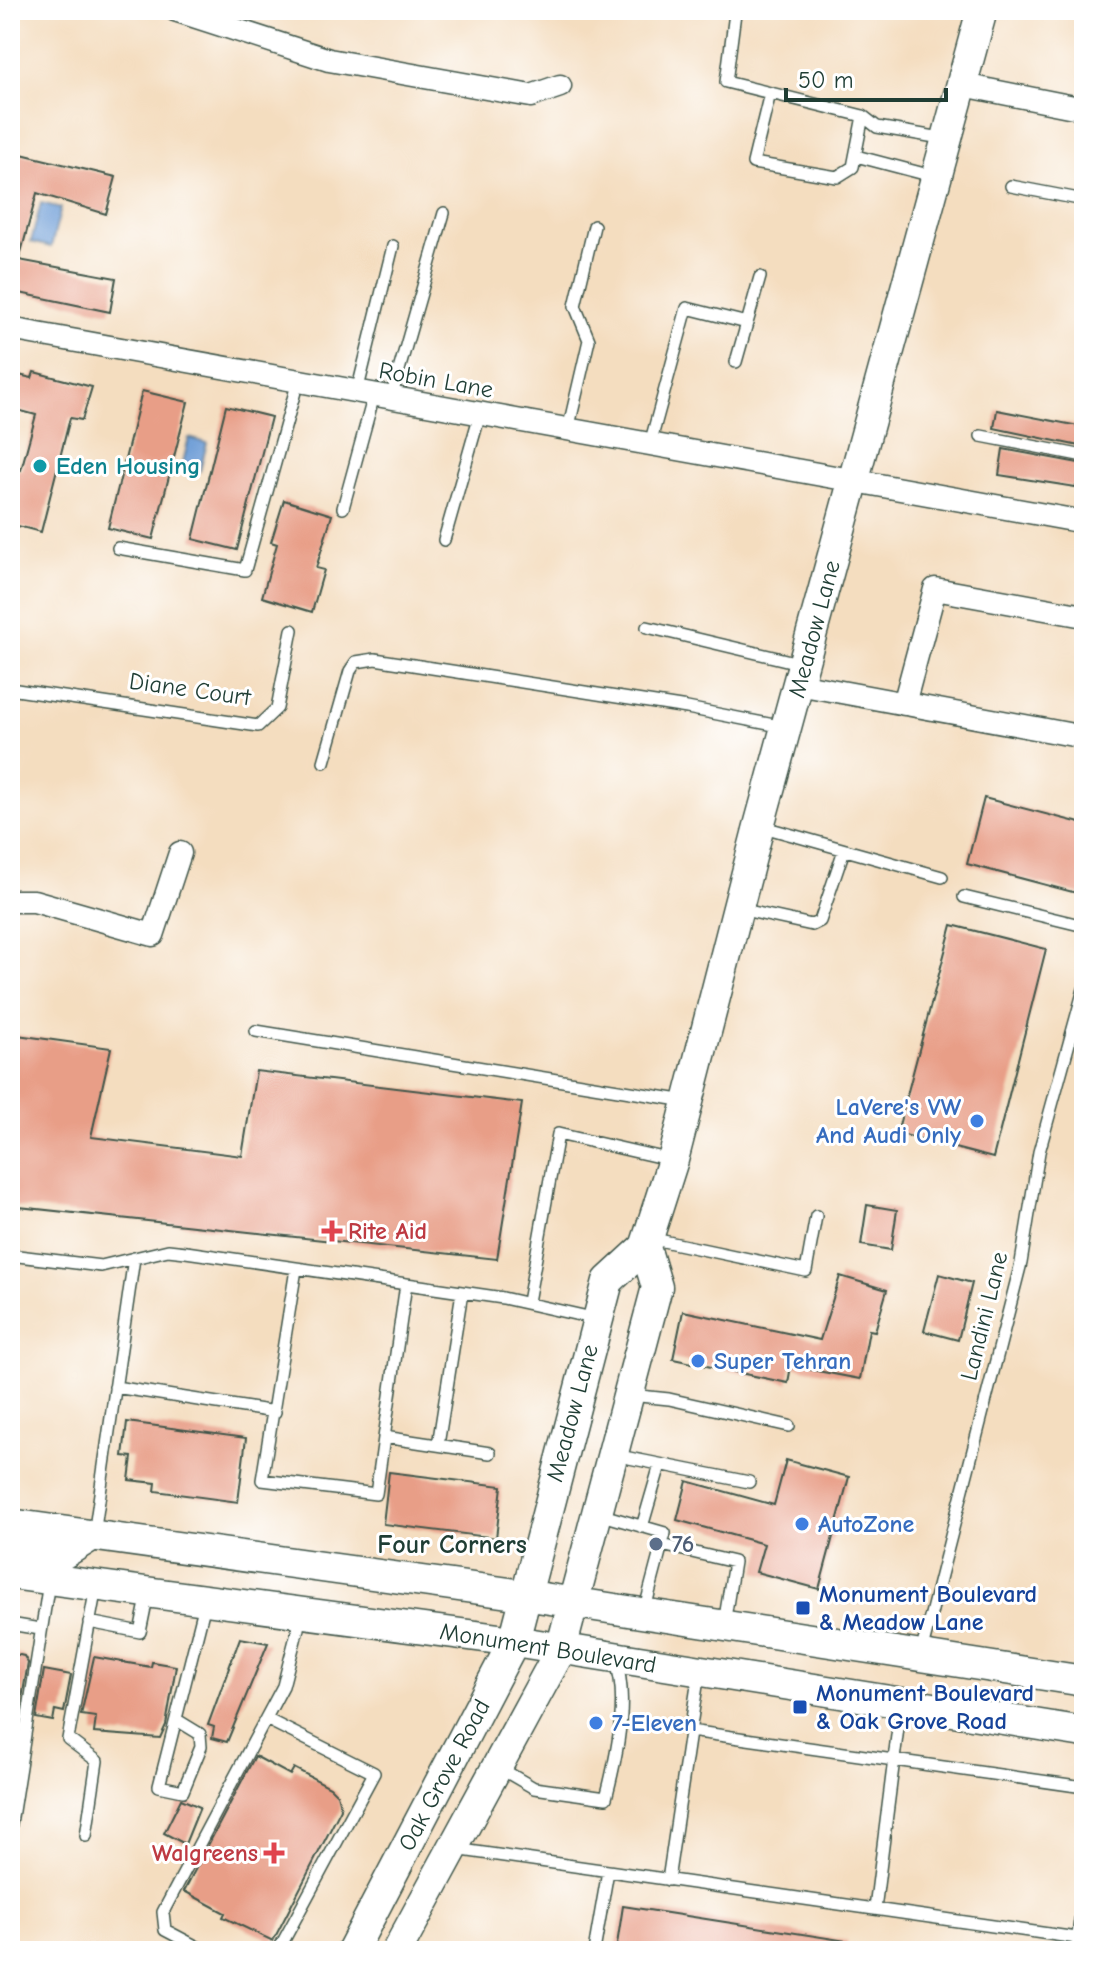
<svg xmlns="http://www.w3.org/2000/svg" width="1094" height="1961" font-family="'Comic Neue',sans-serif">
  <rect width="100%" height="100%" fill="#fff"/>
  <filter id="ink" filterUnits="userSpaceOnUse"><feTurbulence type="fractalNoise" baseFrequency=".0125" numOctaves="2"/><feDisplacementMap in="SourceGraphic" scale="16" xChannelSelector="R" yChannelSelector="G"/><feConvolveMatrix kernelMatrix="1 2 1 2 8 2 1 2 1" color-interpolation-filters="sRGB"/></filter>
  <filter id="wash" filterUnits="userSpaceOnUse"><feTurbulence type="fractalNoise" baseFrequency=".006" numOctaves="4" result="noise"/><feDisplacementMap in="SourceGraphic" scale="32" xChannelSelector="R" yChannelSelector="G"/><feGaussianBlur stdDeviation="1.8" result="paint"/><feColorMatrix in="noise" values="0 0 0 0 0 0 0 0 0 0 0 0 0 0 0 0 0 1.4 0 .05"/><feComposite in="paint" operator="in"/></filter>
  <g filter="url(#wash)">
    <rect width="100%" height="100%" fill="#f4ddbf"/>
    <!-- water -->
    <path fill="#6d9cd6" stroke="#466c85" stroke-width="2" d="M 41,203 L 61,208 L 51,247 L 31,242 Z
      M 189,438 L 207,443 L 200,471 L 182,466 Z"/>
    <g id="blocks">
      <!-- building -->
      <path fill="#e89e87" d="M 13,152 L 116,177 L 106,214 L 37,193 L 19,260 L 116,278 L 110,312 L 10,291 Z
        M 34,372 L 92,387 L 82,420 L 70,418 L 41,532 L 10,524 L 10,467 L 21,470 L 36,415 L 10,408 L 10,373 L 32,378 Z
        M 142,391 L 188,402 L 153,539 L 108,528 Z
        M 226,406 L 271,417 L 237,550 L 193,539 Z
        M 997,410 L 1084,427 L 1084,447 L 994,428 Z
        M 1003,449 L 1084,464 L 1082,488 L 999,475 Z
        M 284,500 L 332,515 L 316,568 L 324,570 L 312,612 L 262,597 L 277,544 L 271,542 Z
        M 984,798 L 1084,824 L 1084,895 L 967,864 Z
        M 952,925 L 1046,949 L 993,1158 L 897,1133 Z
        M 10,1034 L 111,1048 L 91,1137 L 242,1156 L 256,1071 L 522,1103 L 497,1259 L 10,1206 Z
        M 867,1205 L 897,1210 L 891,1250 L 861,1245 Z
        M 939,1274 L 972,1283 L 958,1340 L 924,1331 Z
        M 840,1276 L 887,1290 L 875,1331 L 869,1330 L 860,1379 L 791,1366 L 788,1383 L 673,1359 L 683,1311 L 820,1340 Z
        M 127,1422 L 246,1438 L 238,1502 L 155,1491 L 156,1483 L 129,1480 L 132,1457 L 123,1456 Z
        M 786,1460 L 849,1477 L 819,1589 L 756,1572 L 764,1544 L 677,1520 L 687,1481 L 774,1505 Z
        M 389,1472 L 502,1486 L 496,1538 L 383,1524 Z
        M 240,1638 L 268,1643 L 227,1742 L 212,1738 L 214,1727 L 208,1725 Z
        M 10,1653 L 24,1656 L 28,1663 L 19,1716 L 10,1714 Z
        M 94,1657 L 151,1667 L 152,1662 L 176,1666 L 166,1725 L 160,1738 L 94,1733 L 96,1717 L 81,1715 Z
        M 44,1670 L 71,1675 L 64,1712 L 55,1710 L 53,1721 L 36,1718 Z
        M 255,1756 L 290,1775 L 294,1768 L 330,1787 L 337,1794 L 341,1809 L 273,1941 L 223,1917 L 225,1913 L 184,1891 Z
        M 181,1799 L 200,1807 L 185,1844 L 164,1833 Z
        M 623,1906 L 847,1941 L 846,1951 L 616,1951 Z"/>
    </g>
  </g>
  <g filter="url(#ink)">
    <use href="#blocks" fill-opacity="0" stroke="#3f5549" stroke-width="2"/>
    <g fill="none" stroke-linecap="round" stroke-linejoin="round">
      <!-- lane casing -->
      <g stroke="#3f5549" stroke-width="14">
        <path id="lane" d="M 735,13 L 726,82 L 863,116 L 877,127 L 947,139
          M 770,93 L 753,163 L 837,177 L 853,167 L 863,116
          M 856,156 L 936,177
          M 1011,186 L 1084,200
          M 736,362 L 760,277
          M 357,392 L 393,246
          M 391,398 L 444,213
          M 568,430 L 589,340 L 575,306 L 594,226
          M 981,436 L 1084,456
          M 650,444 L 687,308 L 747,323
          M 343,508 L 374,395
          M 444,540 L 480,414
          M 118,548 L 245,570 L 298,381
          M 647,627 L 803,664
          M 10,689 L 258,726 L 277,708 L 292,630
          M 324,762 L 350,671 L 356,662 L 375,659 L 687,708 L 784,727
          M 760,826 L 942,877
          M 964,897 L 1084,926
          M 739,909 L 812,925 L 820,921 L 844,850
          M 256,1031 L 686,1101
          M 649,1238 L 806,1271 L 816,1216
          M 10,1255 L 101,1266 L 168,1250 L 186,1252 L 503,1298 L 597,1319
          M 296,1269 L 262,1480 L 376,1494 L 406,1284
          M 528,1302 L 558,1134 L 672,1160
          M 115,1387 L 275,1412
          M 630,1395 L 669,1399 L 789,1426
          M 384,1437 L 490,1453
          M 438,1445 L 462,1292
          M 614,1455 L 749,1482
          M 599,1514 L 665,1533 L 644,1612
          M 642,1527 L 660,1465
          M 94,1535 L 134,1258
          M 662,1545 L 734,1562 L 724,1624
          M 89,1622 L 140,1632 L 148,1593
          M 10,1624 L 40,1629
          M 921,1653 L 1021,1263 L 1039,1152 L 1084,989
          M 266,1719 L 374,1773 L 278,1951
          M 177,1720 L 200,1734 L 201,1747 L 183,1791 L 159,1786 L 206,1600
          M 690,1731 L 1084,1787
          M 498,1767 L 534,1788 L 606,1798 C 616,1760 630,1697 615,1660
          M 10,1830 L 49,1582
          M 86,1836 L 97,1761 L 68,1739 L 96,1587
          M 455,1849 L 1084,1939
          M 668,1880 L 699,1672
          M 875,1909 L 901,1704
          M 205,1951 L 165,1930 L 163,1912 L 283,1686 L 302,1613
          M 594,1951 L 608,1871
          M 1076,1951 L 1084,1890"/>
      </g>
      <!-- street casing -->
      <g stroke="#3f5549" stroke-width="25">
        <path id="street" d="M 175,10 L 329,60 L 531,96 L 560,86
          M 963,85 L 1084,109
          M 10,329 L 1084,522
          M 798,684 L 1084,737
          M 904,704 L 935,589 L 1084,616
          M 10,901 L 34,901 L 153,935 L 180,853"/>
      </g>
      <!-- secondary casing -->
      <g stroke="#3f5549" stroke-width="33">
        <path id="secondary" d="M 10,1524 L 524,1595 L 1084,1681
          M 10,1552 L 61,1555 L 93,1535
          M 10,1574 L 514,1641 L 1084,1732
          M 352,1951 L 514,1641 L 608,1281 L 645,1247 L 648,1238 L 673,1160 L 759,826 L 982,10
          M 397,1951 L 561,1649 L 657,1287 L 645,1247"/>
      </g>
      <!-- lane -->
      <use href="#lane" stroke="#fff" stroke-width="11"/>
      <!-- street -->
      <use href="#street" stroke="#fff" stroke-width="22"/>
      <!-- secondary -->
      <use href="#secondary" stroke="#fff" stroke-width="30"/>
    </g>
  </g>
  <!-- markers -->
  <circle fill="#0f9aa8" stroke="#fff" stroke-width="3" cx="40" cy="466" r="8"/>
  <g fill="#3f7fe0" stroke="#fff" stroke-width="3">
    <circle cx="977" cy="1121" r="8"/>
    <circle cx="698" cy="1361" r="8"/>
    <circle cx="802" cy="1524" r="8"/>
    <circle cx="596" cy="1723" r="8"/>
  </g>
  <g fill="#e0444e" stroke="#fff" stroke-width="3">
    <path d="M328 1219h8v8h8v8h-8v8h-8v-8h-8v-8h8z"/>
    <path d="M270 1841h8v8h8v8h-8v8h-8v-8h-8v-8h8z"/>
  </g>
  <circle fill="#5c6f8a" stroke="#fff" stroke-width="3" cx="656" cy="1544" r="8"/>
  <g fill="#1a4fb4" stroke="#fff" stroke-width="3">
    <rect x="795" y="1600" width="16" height="16" rx="4"/>
    <rect x="792" y="1699" width="16" height="16" rx="4"/>
  </g>
  <g text-anchor="middle" dominant-baseline="central" stroke-width="6" stroke-linejoin="round" paint-order="stroke">
    <!-- street labels -->
    <g font-size="24" fill="#1f3d34" stroke="#fff">
      <text transform="translate(436 380) rotate(10)">Robin Lane</text>
      <text transform="translate(814 629) rotate(-75)">Meadow Lane</text>
      <text transform="translate(190 689) rotate(8)">Diane Court</text>
      <text transform="translate(984 1316) rotate(-76)">Landini Lane</text>
      <text transform="translate(572 1413) rotate(-75)">Meadow Lane</text>
      <text transform="translate(548 1648) rotate(9)">Monument Boulevard</text>
      <text transform="translate(444 1775) rotate(-62)">Oak Grove Road</text>
    </g>
    <!-- culture labels -->
    <g font-size="24" font-weight="bold" fill="#0d838f" stroke="#fff" text-anchor="start">
      <text x="56" y="466">Eden Housing</text>
    </g>
    <!-- shop labels -->
    <g font-size="24" font-weight="bold" fill="#366cbe" stroke="#fff" text-anchor="start">
      <text x="961" y="1107" text-anchor="end">LaVere's VW<tspan x="961" dy="28">And Audi Only</tspan></text>
      <text x="714" y="1361">Super Tehran</text>
      <text x="818" y="1524">AutoZone</text>
      <text x="612" y="1723">7-Eleven</text>
    </g>
    <!-- health labels -->
    <g font-size="24" font-weight="bold" fill="#be3a42" stroke="#fff" text-anchor="start">
      <text x="348" y="1231">Rite Aid</text>
      <text x="258" y="1853" text-anchor="end">Walgreens</text>
    </g>
    <!-- service labels -->
    <g font-size="24" font-weight="bold" fill="#4e5e75" stroke="#fff" text-anchor="start">
      <text x="672" y="1544">76</text>
    </g>
    <!-- transit labels -->
    <g font-size="24" font-weight="bold" fill="#164399" stroke="#fff" text-anchor="start">
      <text x="819" y="1594">Monument Boulevard<tspan x="819" dy="28">&amp; Meadow Lane</tspan></text>
      <text x="816" y="1693">Monument Boulevard<tspan x="816" dy="28">&amp; Oak Grove Road</tspan></text>
    </g>
    <!-- neighbourhood labels -->
    <g font-size="26" font-weight="bold" fill="#1f3d34" stroke="#fff">
      <text x="452" y="1545">Four Corners</text>
    </g>
  </g>
  <!-- margin -->
  <rect width="1094" height="1961" fill="none" stroke="#fff" stroke-width="40"/>
  <!-- scale -->
  <path d="M786 88v12h160v-12" fill="none" stroke="#1f3d34" stroke-width="4"/>
  <text x="798" y="88" font-size="24" fill="#1f3d34" stroke="#ffffff" stroke-width="6" paint-order="stroke">50 m</text>
</svg>
